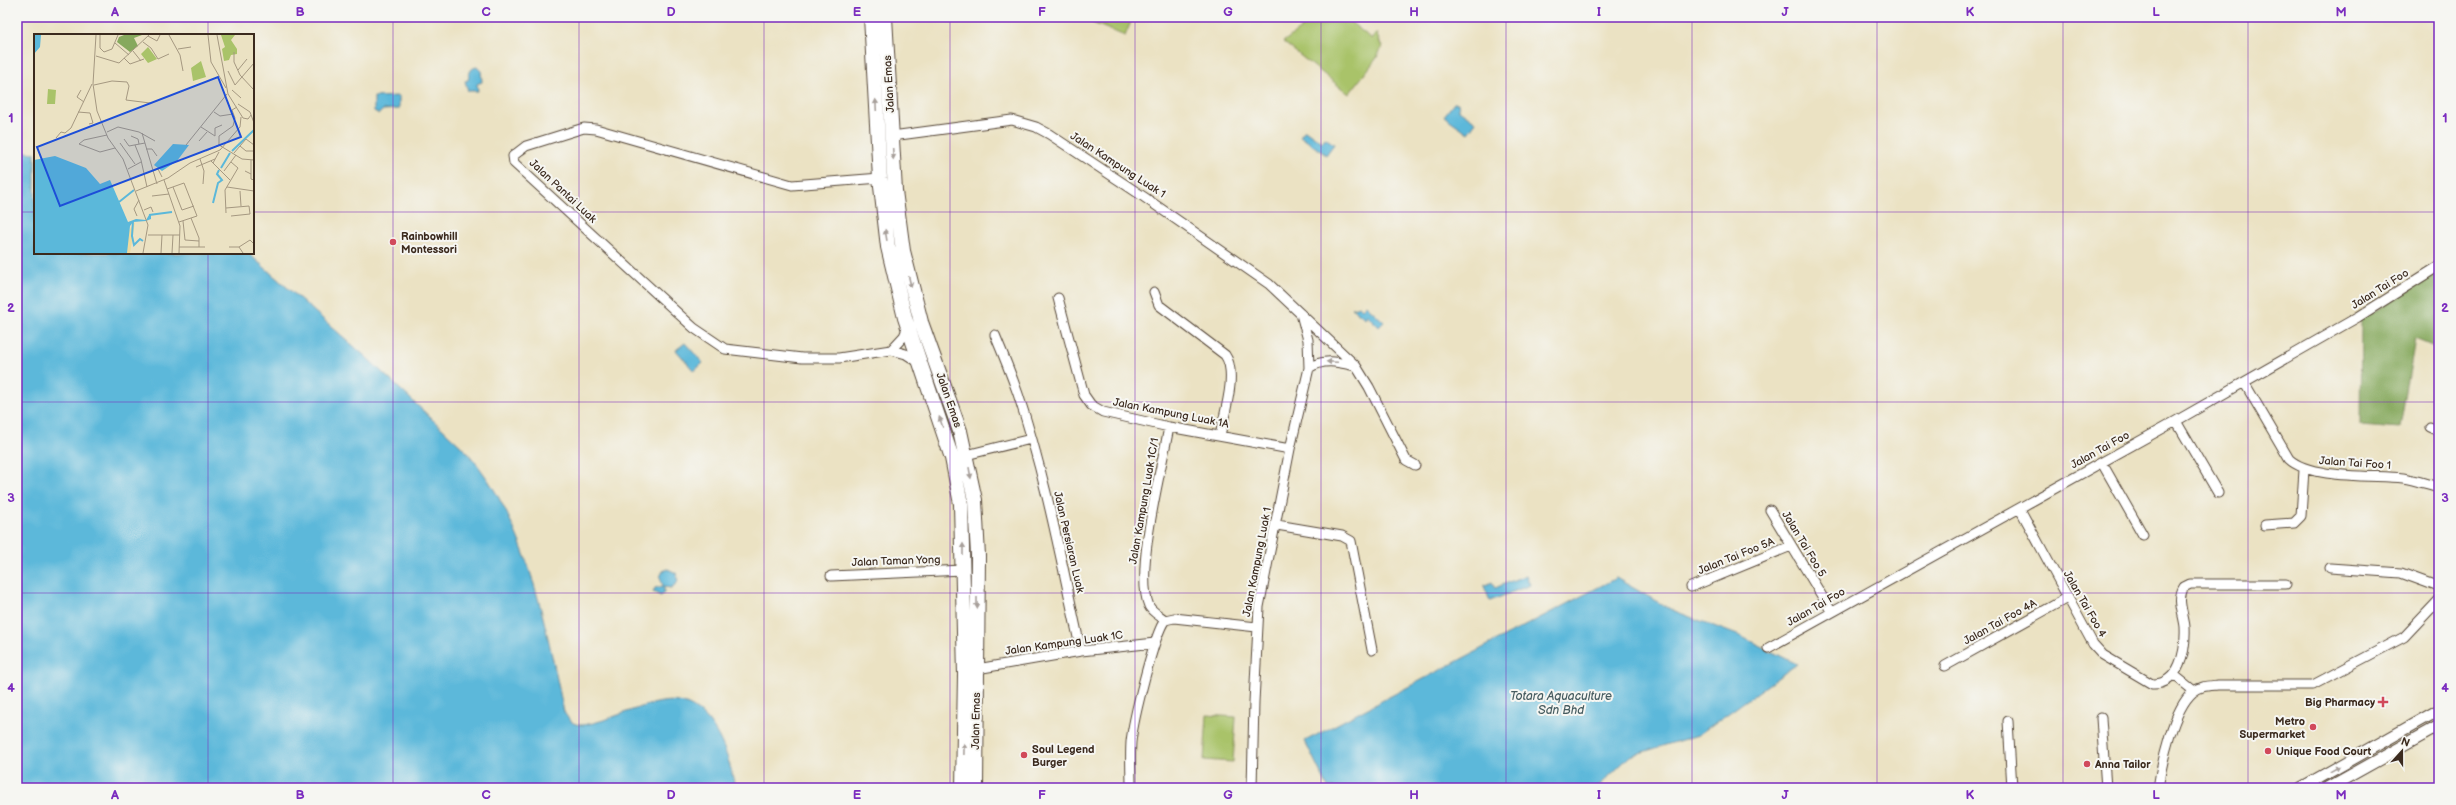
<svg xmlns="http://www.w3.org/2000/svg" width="2456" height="805" font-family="'Balsamiq Sans',sans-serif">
  <rect width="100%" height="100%" fill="#f6f6f2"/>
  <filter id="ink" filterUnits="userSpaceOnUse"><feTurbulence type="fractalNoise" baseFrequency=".025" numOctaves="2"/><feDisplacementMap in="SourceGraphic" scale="8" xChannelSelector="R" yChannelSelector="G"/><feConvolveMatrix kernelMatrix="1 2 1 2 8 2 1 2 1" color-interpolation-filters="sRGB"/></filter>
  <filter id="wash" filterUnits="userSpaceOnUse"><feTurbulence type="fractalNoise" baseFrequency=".012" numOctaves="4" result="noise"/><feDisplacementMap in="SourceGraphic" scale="16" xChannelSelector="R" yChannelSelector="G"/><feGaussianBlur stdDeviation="0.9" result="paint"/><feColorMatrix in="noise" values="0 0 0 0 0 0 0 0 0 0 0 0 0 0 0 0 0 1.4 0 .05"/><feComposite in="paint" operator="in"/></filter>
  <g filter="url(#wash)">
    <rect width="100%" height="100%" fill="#ebe2c3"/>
    <!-- green -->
    <path fill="#a9c369" stroke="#727644" d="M 1078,17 L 1133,17 L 1125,36 Z
      M 1317,17 L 1344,17 L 1372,39 L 1376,33 L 1382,47 L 1376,59 L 1349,94 L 1283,42 Z
      M 1207,715 L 1236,717 L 1233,762 L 1204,760 Z"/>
    <!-- forest -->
    <path fill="#86a95d" stroke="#606a3e" d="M 2439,271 L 2439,349 L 2415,339 L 2400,428 L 2360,425 L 2361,320 Z"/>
    <!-- water -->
    <path fill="#5bb8da" stroke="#4b717c" d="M 477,67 L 481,71 L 482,82 L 477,84 L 478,91 L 468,91 L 465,81 L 468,80 C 470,74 469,68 477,67 Z
      M 399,96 L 399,109 L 383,110 L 379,114 L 374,111 L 374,97 Z
      M 1454,103 L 1458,103 L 1459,110 L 1476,122 L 1468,133 L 1444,116 Z
      M 1305,130 L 1322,142 L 1325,138 L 1334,144 L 1326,155 L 1300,136 Z
      M 17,151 L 35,153 L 35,253 L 248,253 L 366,357 L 467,452 C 528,522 545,624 564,712 C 569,720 572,725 583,725 C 610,721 635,706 662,702 C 709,694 729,752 735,788 L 17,788 Z
      M 1366,305 L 1384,322 L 1379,327 L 1367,315 L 1365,318 L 1352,308 L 1359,306 L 1362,309 Z
      M 685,343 L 703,363 L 694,371 L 676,350 Z
      M 668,569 L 676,573 L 678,582 L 671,588 L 664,587 L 664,593 L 661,596 L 653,592 L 655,588 L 663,586 L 660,577 L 663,571 Z
      M 1526,575 L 1530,585 L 1490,601 L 1484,586 L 1492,582 L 1495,588 Z
      M 1616,578 L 1672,610 L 1740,636 L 1797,664 L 1698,735 L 1630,756 L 1597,788 L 1328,788 L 1305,741 Z"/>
  </g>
  <g filter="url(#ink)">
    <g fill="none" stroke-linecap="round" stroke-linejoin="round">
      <!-- minor casing -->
      <g stroke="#554637" stroke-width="11">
        <path id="minor" d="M 892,136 L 1012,120 L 1036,127 L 1049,134 L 1144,197 L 1269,284 L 1356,366 L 1369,387 L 1406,460 L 1415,465
          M 880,178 L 792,185 L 596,129 L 584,128 L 574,131 L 526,146 L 513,156 L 514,163 L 694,328 L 725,349 L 802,358 L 839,358 L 891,350 L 906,354 L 920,363
          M 1154,292 L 1159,305 L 1225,355 C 1238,373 1224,414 1220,436
          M 1058,298 L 1084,395 L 1091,405 L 1103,412 L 1169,427 L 1290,449
          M 995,335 C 1003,354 1011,374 1018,394 C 1046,478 1062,565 1081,651
          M 891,350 L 904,336 L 908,327
          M 1309,368 C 1324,358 1338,362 1355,366
          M 2244,382 L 2289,459 C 2310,479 2372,475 2403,478 C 2415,480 2427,484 2439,487
          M 2176,421 L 2218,493
          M 2430,427 L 2439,431
          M 966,455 L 1031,439
          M 2102,463 L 2143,535
          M 2020,509 L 2093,644 L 2103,655 L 2152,684 C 2180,685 2186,650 2185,627 C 2184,615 2176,599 2184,587 L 2190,584 L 2286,584
          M 1770,510 L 1831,611
          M 1277,525 L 1342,536 L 1351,541 L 1372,650
          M 2265,525 L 2294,523 L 2301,516 L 2304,470
          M 2330,568 L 2401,573 L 2439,587
          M 831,576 L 963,570
          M 1691,587 L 1791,546
          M 1165,620 C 1160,616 1151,611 1149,606 C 1134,572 1162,467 1169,427
          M 1165,620 L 1174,618 L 1257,627
          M 1768,648 L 2176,421 L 2358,317 L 2439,266
          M 1945,666 L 2067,598
          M 977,669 L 1081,651 L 1155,643
          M 2174,675 L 2194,691
          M 2101,718 L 2106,788
          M 2008,721 L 2012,788
          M 1131,788 C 1131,773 1130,757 1131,742 C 1133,721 1154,634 1165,620
          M 1252,788 L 1254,702 L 1259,607 L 1290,449 L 1309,368 L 1308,340 L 1301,314
          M 2158,788 C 2162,762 2173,709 2193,692 C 2200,686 2208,686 2217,685 L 2313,685 L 2404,637 L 2439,600"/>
      </g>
      <!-- tertiary casing -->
      <g stroke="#554637" stroke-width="13">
        <path id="tertiary" d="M 2301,788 L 2439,710
          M 2328,788 L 2439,726"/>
      </g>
      <!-- primary casing -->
      <g stroke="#554637" stroke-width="16">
        <path id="primary" d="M 871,17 L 880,178 L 888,247 L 905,318 L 952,458 L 961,504 L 965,675 L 963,788
          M 885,17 L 895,191 L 903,251 L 921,322 L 960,431 L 975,500 L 978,556 L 976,788"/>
      </g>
      <!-- minor -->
      <use href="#minor" stroke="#fff" stroke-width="9"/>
      <!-- tertiary -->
      <use href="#tertiary" stroke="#fff" stroke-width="11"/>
      <!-- primary -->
      <use href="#primary" stroke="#fff" stroke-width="14"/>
    </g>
    <!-- one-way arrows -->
    <defs><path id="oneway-solid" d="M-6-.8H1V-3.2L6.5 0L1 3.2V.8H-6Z"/></defs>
    <g fill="#a79f9a">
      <use href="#oneway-solid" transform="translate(876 105) rotate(-93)"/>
      <use href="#oneway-solid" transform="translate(893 154) rotate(87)"/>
      <use href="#oneway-solid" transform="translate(886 235) rotate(-99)"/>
      <use href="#oneway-solid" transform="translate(910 282) rotate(77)"/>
      <use href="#oneway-solid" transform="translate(1332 362) rotate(-178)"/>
      <use href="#oneway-solid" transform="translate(941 422) rotate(-109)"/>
      <use href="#oneway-solid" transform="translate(970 473) rotate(80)"/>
      <use href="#oneway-solid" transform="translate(963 549) rotate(-90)"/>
      <use href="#oneway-solid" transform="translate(977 603) rotate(90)"/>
      <use href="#oneway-solid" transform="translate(964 749) rotate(-89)"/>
      <use href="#oneway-solid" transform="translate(2335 769) rotate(-29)"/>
    </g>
  </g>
  <!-- grid -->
  <path fill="none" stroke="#7b2cbf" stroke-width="1" stroke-opacity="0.55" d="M 208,17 L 208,35M 393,17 L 393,788M 579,17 L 579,788M 764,17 L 764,788M 950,17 L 950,788M 1135,17 L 1135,788M 1321,17 L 1321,788M 1506,17 L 1506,788M 1692,17 L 1692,788M 1877,17 L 1877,788M 2063,17 L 2063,788M 2248,17 L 2248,788M 17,212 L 35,212M 253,212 L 2439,212M 208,253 L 208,788M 17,402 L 2439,402M 17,593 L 2439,593"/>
  <!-- markers -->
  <g fill="#d1495b" stroke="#f6f6f2" stroke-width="1.5">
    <circle cx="393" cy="242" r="4"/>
    <path d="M2381 696h4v4h4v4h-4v4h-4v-4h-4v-4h4z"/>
    <circle cx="2313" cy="727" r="4"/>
    <circle cx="2268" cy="751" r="4"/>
    <circle cx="1024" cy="755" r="4"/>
    <circle cx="2087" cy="764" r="4"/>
  </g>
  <g text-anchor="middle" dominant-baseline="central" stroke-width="4" stroke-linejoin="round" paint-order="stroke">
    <!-- street labels -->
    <g font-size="11" fill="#3b2a1e" stroke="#f6f6f2">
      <text transform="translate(889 84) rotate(-93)">Jalan Emas</text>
      <text transform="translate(1118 165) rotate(33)">Jalan Kampung Luak 1</text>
      <text transform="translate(563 191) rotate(43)">Jalan Pantai Luak</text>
      <text transform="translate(2380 289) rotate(-32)">Jalan Tai Foo</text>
      <text transform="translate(949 400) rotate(71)">Jalan Emas</text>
      <text transform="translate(1171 413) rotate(11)">Jalan Kampung Luak 1A</text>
      <text transform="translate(2100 450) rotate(-29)">Jalan Tai Foo</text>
      <text transform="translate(2355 463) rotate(4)">Jalan Tai Foo 1</text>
      <text transform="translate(1144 501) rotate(-80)">Jalan Kampung Luak 1C/1</text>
      <text transform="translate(1069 542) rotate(77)">Jalan Persiaran Luak</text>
      <text transform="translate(1804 544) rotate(59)">Jalan Tai Foo 5</text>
      <text transform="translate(1736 556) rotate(-22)">Jalan Tai Foo 5A</text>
      <text transform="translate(896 561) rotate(-2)">Jalan Taman Yong</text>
      <text transform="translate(1257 562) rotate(-79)">Jalan Kampung Luak 1</text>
      <text transform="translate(2085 604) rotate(60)">Jalan Tai Foo 4</text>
      <text transform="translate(1816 607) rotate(-30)">Jalan Tai Foo</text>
      <text transform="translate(2000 622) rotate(-29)">Jalan Tai Foo 4A</text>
      <text transform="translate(1064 643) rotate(-8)">Jalan Kampung Luak 1C</text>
      <text transform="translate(976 721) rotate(-89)">Jalan Emas</text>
    </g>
    <!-- poi labels -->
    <g font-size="11" font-weight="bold" fill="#3b2a1e" stroke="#f6f6f2" text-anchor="start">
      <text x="401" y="236">Rainbowhill<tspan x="401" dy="13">Montessori</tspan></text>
      <text x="2375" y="702" text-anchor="end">Big Pharmacy</text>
      <text x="2305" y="721" text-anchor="end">Metro<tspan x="2305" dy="13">Supermarket</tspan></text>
      <text x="1032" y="749">Soul Legend<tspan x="1032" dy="13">Burger</tspan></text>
      <text x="2276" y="751">Unique Food Court</text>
      <text x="2095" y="764">Anna Tailor</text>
    </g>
    <!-- water labels -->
    <g font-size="12" font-style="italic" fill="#465c60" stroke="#f6f6f2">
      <text x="1561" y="696">Totara Aquaculture<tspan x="1561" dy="14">Sdn Bhd</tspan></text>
    </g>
  </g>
  <!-- overview -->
  <g transform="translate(34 34)">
    <rect width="220" height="220" fill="#ebe2c3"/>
    <path d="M 187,1 L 201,1 L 197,6 L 203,15 L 203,20 L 197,21 L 195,26 L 190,27 L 188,15 L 191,13 ZM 114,13 L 123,25 L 114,29 L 107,20 ZM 167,27 L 172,43 L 159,47 L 157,34 ZM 14,55 L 22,56 L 21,70 L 13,70 Z" fill="#a9c369"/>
    <path d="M 90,1 L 108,1 L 100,4 L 104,12 L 96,18 L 83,8 L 85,3 Z" fill="#86a95d"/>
    <path d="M 101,188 L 96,219 L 93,219 L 94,198 Z" fill="#eeda9e"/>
    <path d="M 0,1 L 7,1 L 6,13 L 0,20 ZM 139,110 L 155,111 L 143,127 L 128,137 L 120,131 ZM 21,122 L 52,134 L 66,150 L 76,146 L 94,188 L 102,185 L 112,186 L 115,181 L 117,180 L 117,185 L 112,187 L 99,188 L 96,192 L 93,219 L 0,219 L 0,126 Z" fill="#5bb8da"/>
    <path fill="none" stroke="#5bb8da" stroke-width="2" d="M 198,117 L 220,96M 187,134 L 196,119M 85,168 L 100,156M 179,169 L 184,149 L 188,146 L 183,140 L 185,136M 115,181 L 138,178M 99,187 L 98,202 L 100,211 L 106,205 L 109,207"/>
    <path fill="none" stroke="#a59881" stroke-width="1" d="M 62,1 L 59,50 L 63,77 L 74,104 L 89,125 L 114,191 L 109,219M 66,1 L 66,14 L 70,18 L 78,15 L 84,1M 135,1 L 146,21 L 149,37M 174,1 L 177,28 L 192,54M 183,1 L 194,60 L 209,84 L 214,85 L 217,81M 114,2 L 123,7 L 126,1M 109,8 L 117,14 L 124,25 L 135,20M 81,9 L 95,21M 144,15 L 157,13M 99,17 L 107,27M 200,18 L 200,28 L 206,41 L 220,56M 62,22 L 85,29 L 115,1M 90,24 L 96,30 L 110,25M 204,36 L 213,25M 194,37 L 201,51 L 220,29M 60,51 L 78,47 L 93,48 L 95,52 L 92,66 L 116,69M 47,56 L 43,63 L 50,68M 198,56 L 207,64M 204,70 L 216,78 L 220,89M 203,73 L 198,76 L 201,84 L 199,92 L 185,102 L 185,111 L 208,125 L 220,126M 44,78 L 56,79 L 59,89 L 55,90M 180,78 L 186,82 L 199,80M 167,93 L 181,102 L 181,94 L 188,91M 73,98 L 84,93 L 105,98 L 121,107M 108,99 L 123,150M 73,101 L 50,106 L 45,110 L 66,118 L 81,114M 97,102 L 104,105 L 105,110M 22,104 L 27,98 L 31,99 L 37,94 L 58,50M 90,105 L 95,112 L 111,109M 165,107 L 173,98M 86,109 L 101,130M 101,111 L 107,126M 152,111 L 193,60M 206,112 L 212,117 L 220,117M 112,115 L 118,115 L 123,122M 172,117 L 185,111M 200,119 L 212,105 L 220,111M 166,125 L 170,137 L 169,150M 107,126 L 113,153M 217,126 L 217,140M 177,127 L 196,146M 179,129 L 185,118M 162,133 L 181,125M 94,135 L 107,128M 118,137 L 124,135 L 128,143M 190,137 L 202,121M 211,137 L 217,140 L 217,145 L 220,146M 130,146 L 146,192 L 145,219M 139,153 L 148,176 L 160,172M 193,153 L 220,157M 133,155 L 150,149 L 163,182M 102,157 L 134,144 L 156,129 L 186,116 L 206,93 L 207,83M 206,157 L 207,172M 118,162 L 135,160M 192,174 L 215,172 L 216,180 L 197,182M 110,176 L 117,173 L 119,178M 192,179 L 191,156 L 204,134 L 197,128M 103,182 L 100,175 L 105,166M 157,184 L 165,204 L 165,213M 149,187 L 151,206 L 165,207M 145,188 L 163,182M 114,201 L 146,201M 145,213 L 171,213M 195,213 L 205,213 L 209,219M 205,213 L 216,206 L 220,210M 127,219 L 128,201M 138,219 L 139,201"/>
    <path fill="#1d4ed8" fill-opacity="0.15" stroke="#1d4ed8" stroke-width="2" d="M 184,43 L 207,103 L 26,172 L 3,113 Z"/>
    <rect width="220" height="220" fill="none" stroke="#3b2a1e" stroke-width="2"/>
  </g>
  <!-- margin -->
  <rect width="2456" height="805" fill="none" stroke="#f6f6f2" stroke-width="44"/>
  <!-- north arrow -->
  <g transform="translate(2402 751) rotate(21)" stroke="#f6f6f2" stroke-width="3" paint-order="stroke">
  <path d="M0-3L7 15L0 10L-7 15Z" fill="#3b2a1e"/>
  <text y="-6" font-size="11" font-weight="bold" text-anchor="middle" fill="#3b2a1e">N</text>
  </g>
  <rect x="22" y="22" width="2412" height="761" fill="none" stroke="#7b2cbf" stroke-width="1.5"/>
  <g font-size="13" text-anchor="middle" font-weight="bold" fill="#7b2cbf">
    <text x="115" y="16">A</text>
    <text x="300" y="16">B</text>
    <text x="486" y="16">C</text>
    <text x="671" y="16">D</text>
    <text x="857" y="16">E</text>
    <text x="1042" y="16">F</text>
    <text x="1228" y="16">G</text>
    <text x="1414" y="16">H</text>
    <text x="1599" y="16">I</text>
    <text x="1785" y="16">J</text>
    <text x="1970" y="16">K</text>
    <text x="2156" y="16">L</text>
    <text x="2341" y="16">M</text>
    <text x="11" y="122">1</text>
    <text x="2445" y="122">1</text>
    <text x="11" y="312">2</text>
    <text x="2445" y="312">2</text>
    <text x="11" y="502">3</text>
    <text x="2445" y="502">3</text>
    <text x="11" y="692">4</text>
    <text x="2445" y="692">4</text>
    <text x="115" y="799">A</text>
    <text x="300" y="799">B</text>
    <text x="486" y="799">C</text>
    <text x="671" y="799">D</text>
    <text x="857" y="799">E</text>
    <text x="1042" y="799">F</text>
    <text x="1228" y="799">G</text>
    <text x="1414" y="799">H</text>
    <text x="1599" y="799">I</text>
    <text x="1785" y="799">J</text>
    <text x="1970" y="799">K</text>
    <text x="2156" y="799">L</text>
    <text x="2341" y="799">M</text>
  </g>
</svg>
